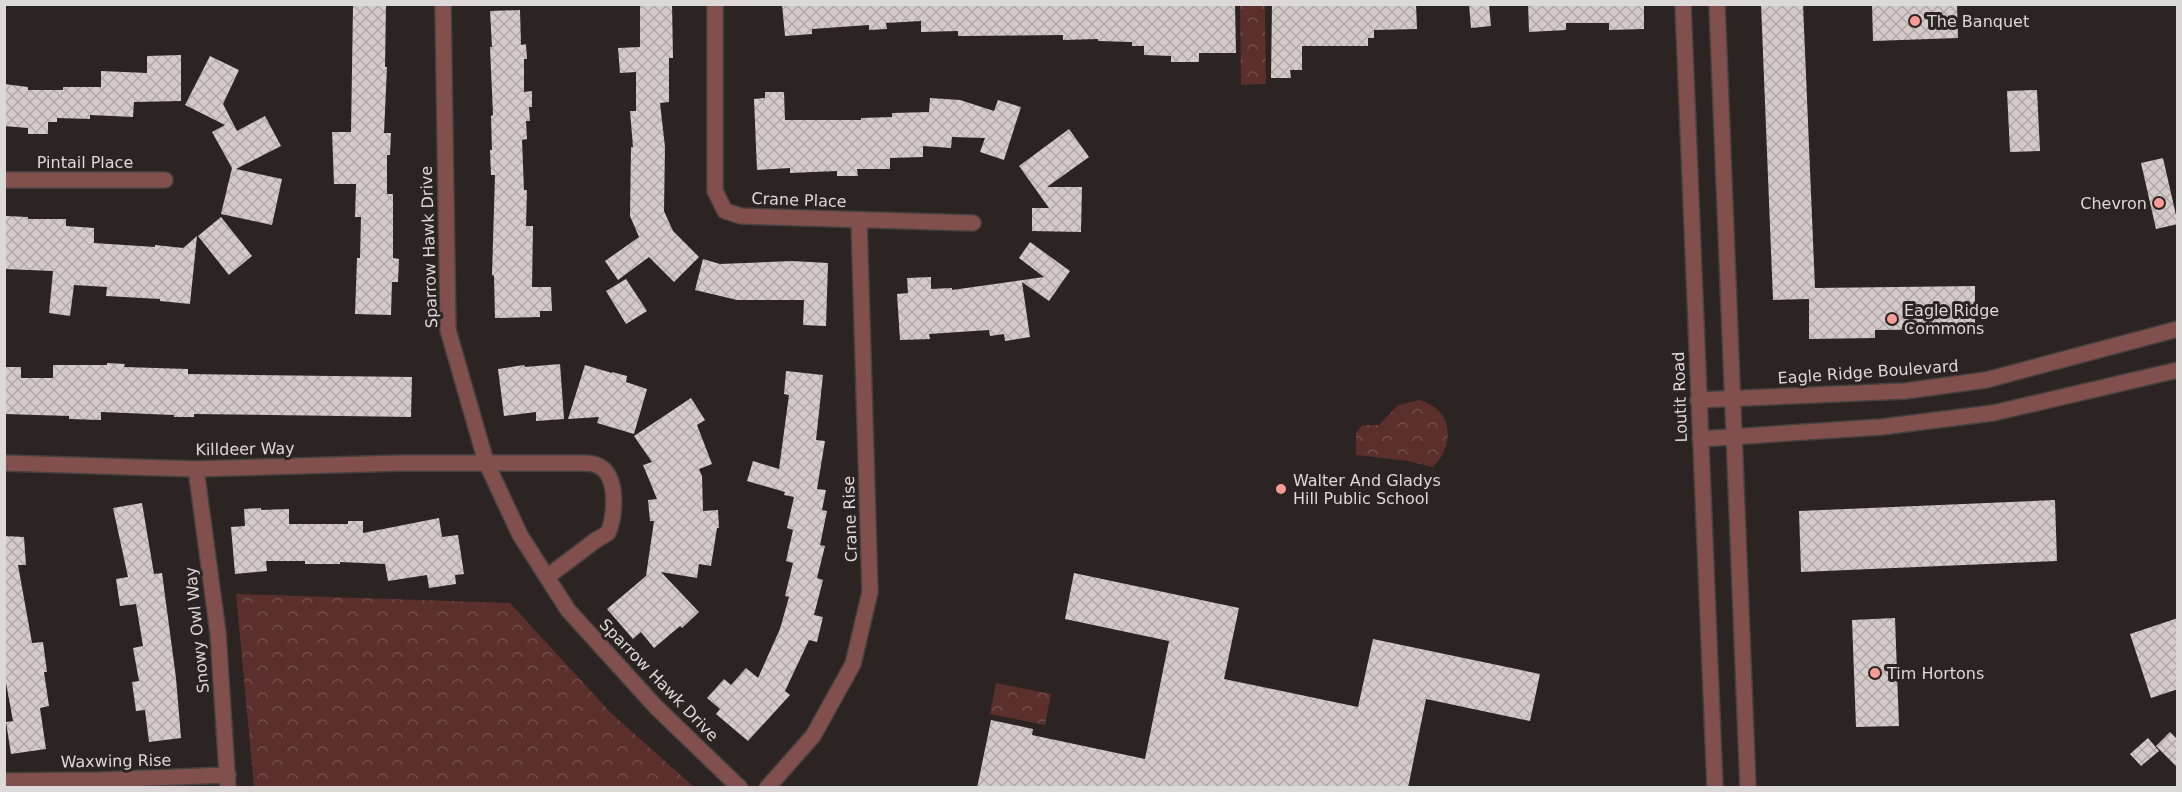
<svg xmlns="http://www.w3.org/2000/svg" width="2182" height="792" font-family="'DejaVu Sans',sans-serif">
  <defs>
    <pattern id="forest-crowns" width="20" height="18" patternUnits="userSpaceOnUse" patternTransform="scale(1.5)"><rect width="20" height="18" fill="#5b2f2b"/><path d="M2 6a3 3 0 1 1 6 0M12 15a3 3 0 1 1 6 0" fill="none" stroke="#724d49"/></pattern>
    <pattern id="building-cross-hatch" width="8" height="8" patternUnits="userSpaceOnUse" patternTransform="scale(1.5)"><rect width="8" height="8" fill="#d4cac9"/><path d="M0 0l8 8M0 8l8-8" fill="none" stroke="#b0a8a7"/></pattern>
  </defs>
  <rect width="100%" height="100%" fill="#2b2423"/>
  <!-- forest -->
  <path fill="url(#forest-crowns)" d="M 1240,5 L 1265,5 L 1266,84 L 1241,85 Z
    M 1419,400 C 1453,409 1456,444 1433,467 L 1408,461 L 1356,455 L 1356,433 L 1362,425 L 1379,425 L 1398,405 Z
    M 236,594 L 510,603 L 611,713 L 694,787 L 254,787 Z
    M 996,683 L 1051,694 L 1045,725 L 990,714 Z"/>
  <!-- building -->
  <path fill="url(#building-cross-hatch)" d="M 640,4 L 672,4 L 673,58 L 669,58 L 669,102 L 660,103 L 665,147 L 664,211 L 673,231 L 699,257 L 674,282 L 649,257 L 618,280 L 605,261 L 639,237 L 630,216 L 631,147 L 633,147 L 630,111 L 636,111 L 636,72 L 620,73 L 618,48 L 640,47 Z
    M 782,4 L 1235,4 L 1236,53 L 1199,53 L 1199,62 L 1171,62 L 1171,56 L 1144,55 L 1144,46 L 1132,46 L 1132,42 L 1098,41 L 1098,39 L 1063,40 L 1063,35 L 958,36 L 958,31 L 921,32 L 921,21 L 886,23 L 887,29 L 869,30 L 869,25 L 812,29 L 812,34 L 785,36 Z
    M 1272,4 L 1416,4 L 1417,29 L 1374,30 L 1374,38 L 1368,38 L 1368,46 L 1302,46 L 1302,70 L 1290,70 L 1291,78 L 1271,78 Z
    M 1469,4 L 1489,4 L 1491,26 L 1471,28 Z
    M 1528,4 L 1644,4 L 1644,29 L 1609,30 L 1609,23 L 1566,23 L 1566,30 L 1529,32 Z
    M 1761,4 L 1803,4 L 1815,288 L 1975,286 L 1975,329 L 1875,330 L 1875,338 L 1809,339 L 1809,299 L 1773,300 Z
    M 1872,4 L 1957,4 L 1958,38 L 1873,41 Z
    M 353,5 L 386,6 L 385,67 L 387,67 L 384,133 L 391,133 L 390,155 L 387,155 L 387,194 L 393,194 L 393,258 L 399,259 L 398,282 L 392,282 L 391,315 L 355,314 L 357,258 L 360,258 L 361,217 L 355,217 L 356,184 L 334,184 L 332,132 L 351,132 Z
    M 520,10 L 521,45 L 526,44 L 527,59 L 524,59 L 524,92 L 532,91 L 532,107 L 529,107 L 530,121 L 526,121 L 527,139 L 522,140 L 524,190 L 527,190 L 526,226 L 533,226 L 532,287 L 551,287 L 552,311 L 540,311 L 540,317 L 495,318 L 494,276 L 492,275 L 495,175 L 491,175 L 490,150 L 492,150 L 491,116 L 493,115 L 490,47 L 492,47 L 490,11 Z
    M 181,55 L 181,101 L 134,102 L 133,117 L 90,115 L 90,119 L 57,118 L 57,122 L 48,122 L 48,134 L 28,134 L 28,128 L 4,126 L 4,84 L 28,87 L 28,90 L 63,90 L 63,87 L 101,87 L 101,71 L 147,73 L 147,56 Z
    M 210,56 L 239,70 L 223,104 L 237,131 L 265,116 L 281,146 L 236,169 L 282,179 L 272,225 L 221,214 L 232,168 L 212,132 L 225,125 L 185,105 Z
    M 2037,90 L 2040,151 L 2010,152 L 2007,91 Z
    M 765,92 L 784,92 L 785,120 L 861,120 L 861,118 L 892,117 L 892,113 L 929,112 L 930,98 L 960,100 L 994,111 L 998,100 L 1021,107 L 1004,160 L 980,152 L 985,138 L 952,137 L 951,148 L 923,146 L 923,157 L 890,158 L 890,169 L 857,169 L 858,176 L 837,176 L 837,171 L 790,173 L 790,168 L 757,170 L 754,99 L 765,98 Z
    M 1069,129 L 1089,157 L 1047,187 L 1082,187 L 1081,232 L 1032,231 L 1032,208 L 1049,208 L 1019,166 Z
    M 2163,158 L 2178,224 L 2156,229 L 2141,163 Z
    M 6,216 L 28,217 L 28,219 L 66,219 L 66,226 L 94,228 L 94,243 L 155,247 L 155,245 L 183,248 L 197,236 L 190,304 L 160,301 L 160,299 L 106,296 L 107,287 L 74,285 L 70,316 L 49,313 L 53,271 L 4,269 Z
    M 221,217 L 252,256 L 229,275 L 198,236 Z
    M 1030,242 L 1070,271 L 1049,301 L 1022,282 L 1030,337 L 1005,341 L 1004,334 L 990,336 L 989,330 L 929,334 L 930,339 L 900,340 L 897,294 L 908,293 L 907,278 L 931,277 L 931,289 L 952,288 L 952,290 L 1044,277 L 1019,258 Z
    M 703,259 L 720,264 L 792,261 L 828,263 L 826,326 L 803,325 L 804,300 L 737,300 L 695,290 Z
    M 626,279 L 647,311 L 626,324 L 606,291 Z
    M 107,363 L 125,364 L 124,367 L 188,369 L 188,374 L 412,377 L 411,417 L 194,414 L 194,417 L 174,417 L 174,415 L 101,412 L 101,420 L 69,419 L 69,416 L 5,414 L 4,367 L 21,367 L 21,378 L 53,378 L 53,365 L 107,365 Z
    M 560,364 L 564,419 L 536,421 L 536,412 L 504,416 L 498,369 L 524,365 L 525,367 Z
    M 585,365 L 612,373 L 612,372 L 627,376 L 626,382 L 647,389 L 634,434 L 597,423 L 599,417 L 568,419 Z
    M 786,371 L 823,375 L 816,440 L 825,441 L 817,489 L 826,490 L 822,510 L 827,511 L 820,545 L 825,546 L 817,578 L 823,580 L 814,615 L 823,617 L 817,642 L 809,640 L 785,691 L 790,695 L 748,741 L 716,714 L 720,709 L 707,698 L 724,679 L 731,685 L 746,668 L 758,678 L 780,629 L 789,597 L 785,596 L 793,563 L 786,561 L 793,530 L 787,528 L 794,497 L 784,495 L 785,492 L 747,481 L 753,461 L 779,469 L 789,395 L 784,394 Z
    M 691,398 L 705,420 L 697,425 L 712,464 L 699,469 L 702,476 L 703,511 L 718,510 L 719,528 L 717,528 L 711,566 L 699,564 L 697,578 L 661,572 L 699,612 L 682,628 L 680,626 L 654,648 L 641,632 L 633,639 L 607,609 L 646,576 L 654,521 L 650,521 L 648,500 L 657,499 L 643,465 L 652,462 L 634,436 Z
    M 2055,500 L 2057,561 L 1801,572 L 1799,511 Z
    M 142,503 L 154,574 L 162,573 L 176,678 L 181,738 L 149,742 L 145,710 L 136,711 L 132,682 L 139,681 L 133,648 L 143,646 L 136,604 L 120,606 L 116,579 L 128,577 L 113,508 Z
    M 261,508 L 261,510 L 289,509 L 289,524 L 348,524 L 348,521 L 363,521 L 363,533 L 439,518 L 442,537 L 458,535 L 464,574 L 455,575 L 456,584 L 429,588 L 427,575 L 388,581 L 385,564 L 340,562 L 340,564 L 305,564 L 305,561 L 266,561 L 267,571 L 235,574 L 231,527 L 245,526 L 244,509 Z
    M 4,536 L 24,537 L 26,565 L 18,565 L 32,643 L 43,642 L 47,672 L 44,672 L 49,706 L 40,708 L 46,749 L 11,754 L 6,722 L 13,721 L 4,672 Z
    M 1074,573 L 1239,608 L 1224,679 L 1358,707 L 1373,639 L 1540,674 L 1530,721 L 1426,699 L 1408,788 L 977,788 L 991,720 L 1033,729 L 1032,735 L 1145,759 L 1169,641 L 1065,619 Z
    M 1895,618 L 1899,726 L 1856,727 L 1852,620 Z
    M 2178,618 L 2178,689 L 2151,698 L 2130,634 Z
    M 2170,732 L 2178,740 L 2178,768 L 2156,746 Z
    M 2148,738 L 2159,751 L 2141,766 L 2130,754 Z"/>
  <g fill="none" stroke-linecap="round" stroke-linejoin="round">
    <!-- minor casing -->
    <g stroke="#474140" stroke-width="18">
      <path id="minor" d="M 443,4 L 448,330 L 486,462 L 520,535 L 568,610 L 656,707 L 740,788
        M 715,4 L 715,191 L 725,211 L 741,216 L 973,223
        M 1683,4 L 1715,788
        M 1717,4 L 1748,788
        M 4,180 L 165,180
        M 1698,400 L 1905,391 L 1986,380 L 2178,329
        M 1700,439 L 1881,427 L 1993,413 L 2178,370
        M 4,463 L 196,469 L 402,463 L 580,463 C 587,463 594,463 599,466 C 619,477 615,516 608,533 L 596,540 L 547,577
        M 196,469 L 218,633 L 228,788
        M 4,781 L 100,780 L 228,775
        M 767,788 L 813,736 L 853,664 L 870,592 L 859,220"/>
    </g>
    <!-- minor -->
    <use href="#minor" stroke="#81504c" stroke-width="15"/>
  </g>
  <!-- markers -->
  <g fill="#f59c94" stroke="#2b2423" stroke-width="2">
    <circle cx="1915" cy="21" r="6"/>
    <circle cx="2159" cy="203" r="6"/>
    <circle cx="1892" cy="319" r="6"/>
    <circle cx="1281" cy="489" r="6"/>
    <circle cx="1875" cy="673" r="6"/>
  </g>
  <g text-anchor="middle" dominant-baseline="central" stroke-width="6" stroke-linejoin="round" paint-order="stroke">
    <!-- poi labels -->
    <g font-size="16" fill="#ddd9d8" stroke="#2b2423" text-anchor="start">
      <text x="1927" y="21">The Banquet</text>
      <text x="2147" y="203" text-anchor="end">Chevron</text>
      <text x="1904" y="310">Eagle Ridge<tspan x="1904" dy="18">Commons</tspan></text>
      <text x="1293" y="480">Walter And Gladys<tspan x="1293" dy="18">Hill Public School</tspan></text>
      <text x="1887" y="673">Tim Hortons</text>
    </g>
    <!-- street labels -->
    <g font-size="16" fill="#ddd9d8" stroke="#2b2423">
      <text x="85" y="162">Pintail Place</text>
      <text transform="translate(799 200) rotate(2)">Crane Place</text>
      <text transform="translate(429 247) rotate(-92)">Sparrow Hawk Drive</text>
      <text transform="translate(1868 372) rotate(-4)">Eagle Ridge Boulevard</text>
      <text transform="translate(1680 397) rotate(-92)">Loutit Road</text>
      <text transform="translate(245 449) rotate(-1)">Killdeer Way</text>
      <text transform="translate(850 519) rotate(-92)">Crane Rise</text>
      <text transform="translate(197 630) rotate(-96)">Snowy Owl Way</text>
      <text transform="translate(659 680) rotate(46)">Sparrow Hawk Drive</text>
      <text transform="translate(116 761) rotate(-1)">Waxwing Rise</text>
    </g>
  </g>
  <!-- border -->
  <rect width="2182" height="792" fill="none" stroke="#ddd9d8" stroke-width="12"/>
</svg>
